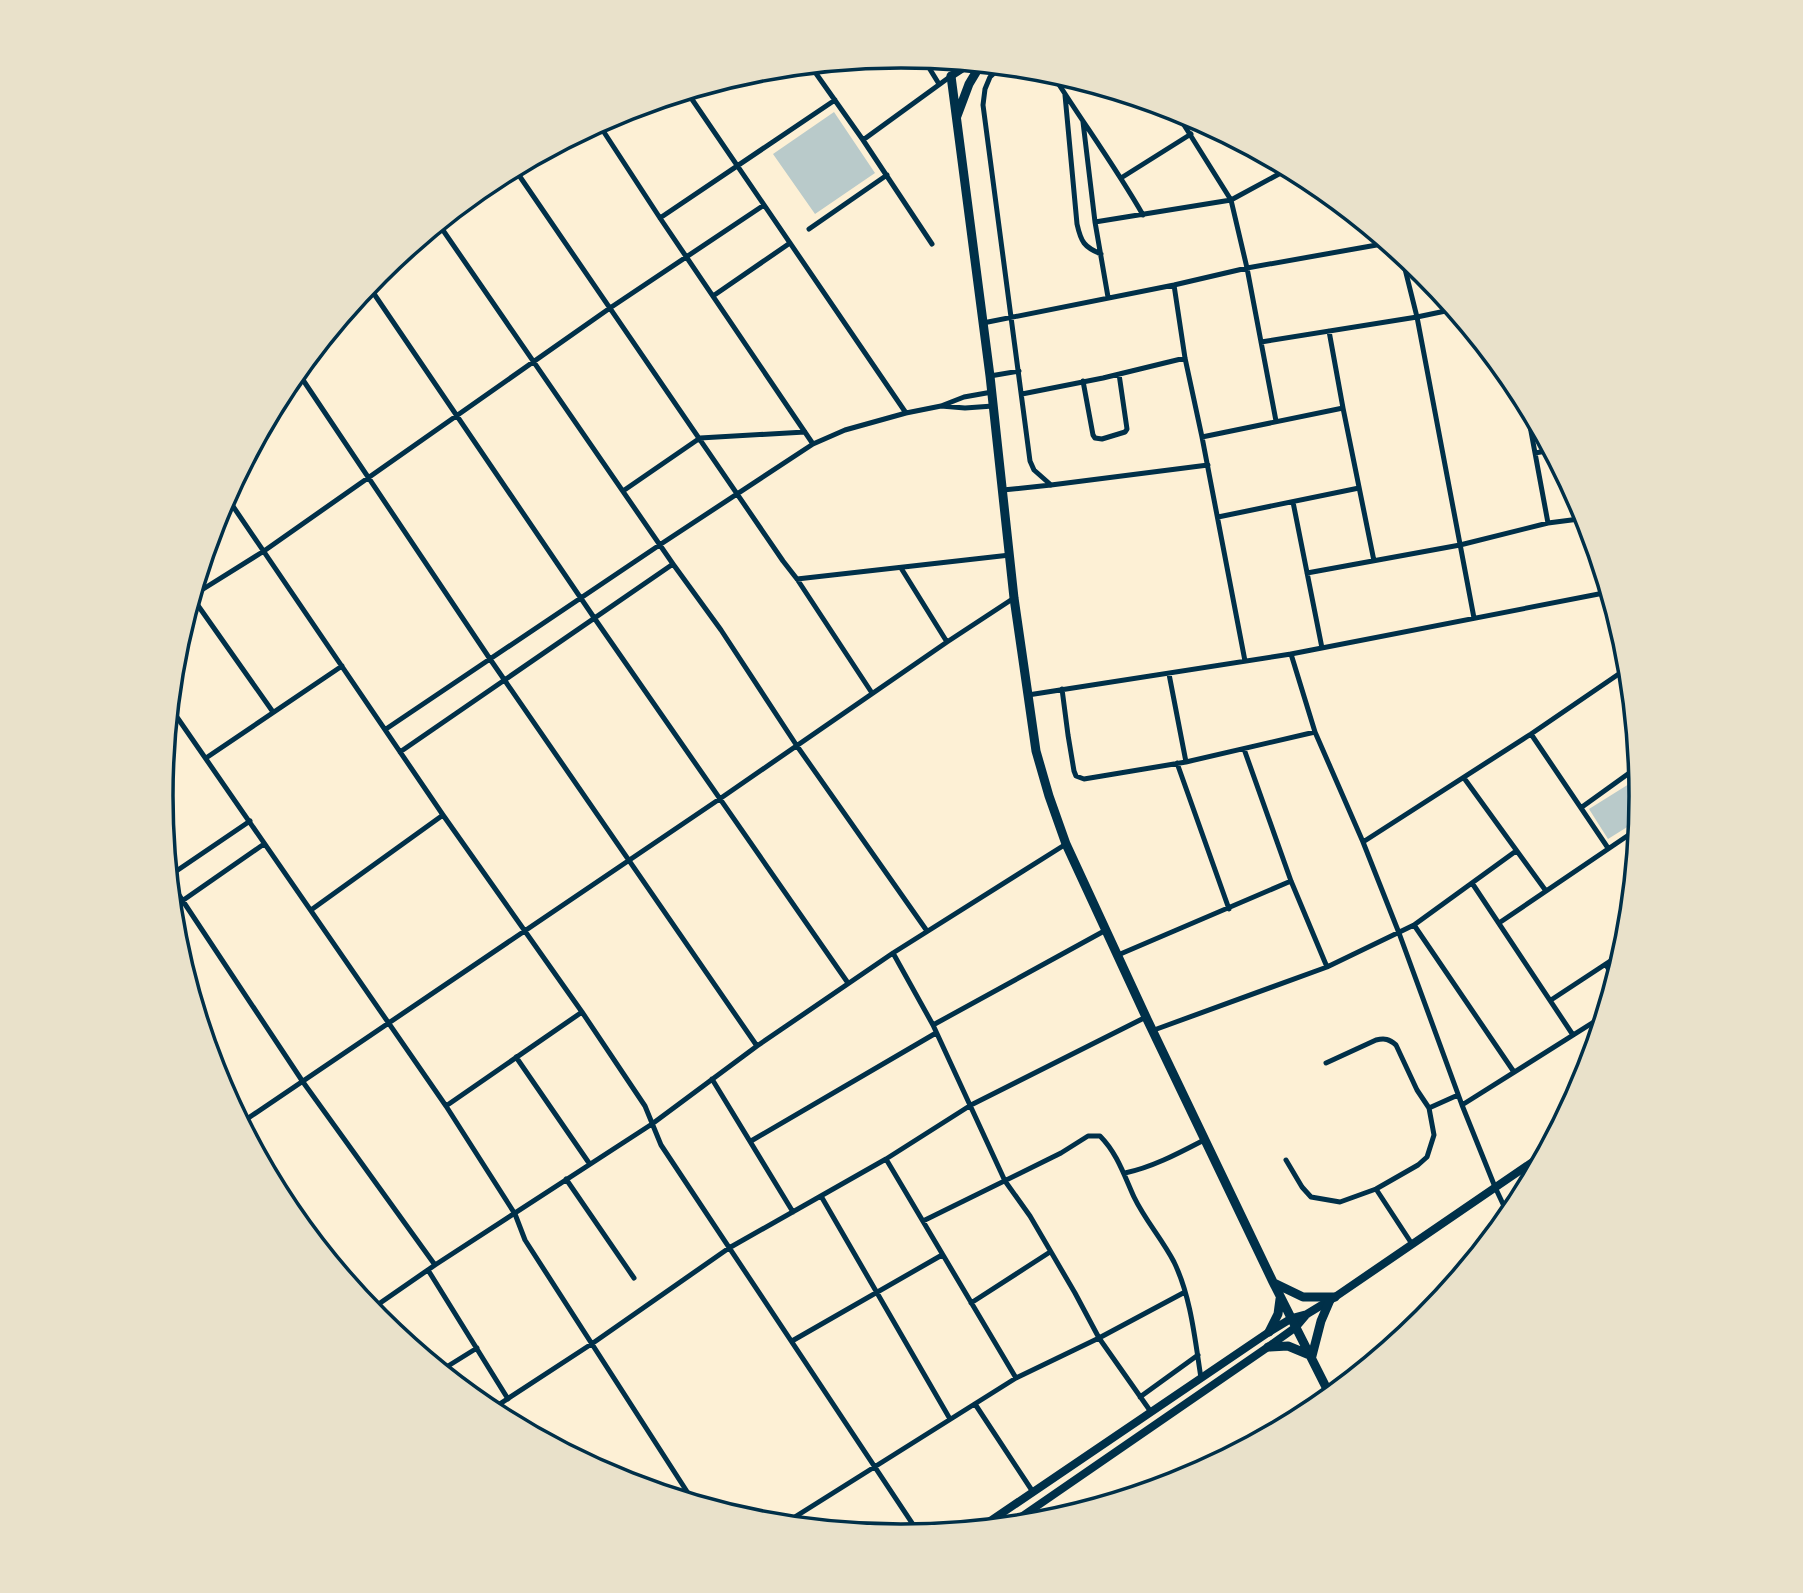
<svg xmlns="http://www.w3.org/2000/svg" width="1803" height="1593" font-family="Montserrat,sans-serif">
  <rect width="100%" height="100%" fill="#fdf0d5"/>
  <!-- green -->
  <path fill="#b9caca" d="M 834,112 L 875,173 L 815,214 L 773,154 Z
    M 1629,784 L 1641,803 L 1640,819 L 1608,839 L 1589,809 Z"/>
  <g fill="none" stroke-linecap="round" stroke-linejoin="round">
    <!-- minor -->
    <path stroke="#003049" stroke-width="5" d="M 923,58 L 939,84
      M 810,65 L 863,140 L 932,244
      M 1002,66 L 990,77 L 985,89 L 983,105 L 1030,461 L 1034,470 L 1051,485
      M 1051,72 C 1081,120 1115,166 1143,215
      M 687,92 L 906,413
      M 1065,95 L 1077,224 C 1081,242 1084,247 1101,254
      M 1174,109 L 1231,200 L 1247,268 L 1276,421
      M 1083,122 L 1095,222 L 1108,297
      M 598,123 L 660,218 L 813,444
      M 863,140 L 951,76
      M 514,168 L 783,561 L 797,579 L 872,693
      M 1121,178 L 1191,134
      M 660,218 L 835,100
      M 1095,222 L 1231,200 L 1290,168
      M 438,223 L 673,564 L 721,630 L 797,746 L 927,931
      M 809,229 L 887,175
      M 1401,253 L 1417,317 L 1474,618
      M 368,285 L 595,619 L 848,983
      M 1174,285 L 1185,358 L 1202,437 L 1245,661
      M 713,296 L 790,243
      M 983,323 L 1174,285 L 1247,268 L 1388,243
      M 1329,331 L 1343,408
      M 1261,342 L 1417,317 L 1455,309
      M 297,371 L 490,659 L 757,1046
      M 990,376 L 1019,371
      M 1083,381 L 1093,435 L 1095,438 L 1102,439 L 1125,432 L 1127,429 L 1119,374
      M 1022,394 L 1103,378 L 1185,358
      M 1525,399 L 1548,523 L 1587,518
      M 941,406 L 965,408 L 993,406
      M 1202,437 L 1343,408 L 1374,561
      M 1535,453 L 1552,450
      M 1003,490 L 1051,485 L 1208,465
      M 623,491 L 700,438 L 805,432
      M 226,496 L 443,815 L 582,1012 L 645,1106 L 661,1145 L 920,1535
      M 1293,502 L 1322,648
      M 1218,517 L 1359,488
      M 901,568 L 947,642
      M 1307,573 L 1460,545 L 1548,523
      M 797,579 L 1010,555
      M 192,596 L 264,551 L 610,308 L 764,205
      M 192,597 L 273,712
      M 1291,654 L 1315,732 L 1363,842 L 1399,933 L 1462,1105 L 1495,1187 L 1503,1204 L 1512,1215
      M 1169,674 L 1186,762
      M 1062,689 L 1068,735 L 1074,771 L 1076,776 L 1084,779 L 1186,762 L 1315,732
      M 1028,695 L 1291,654 L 1609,592
      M 170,707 L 446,1106 L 515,1214 L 525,1240 L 695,1504
      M 386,729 L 661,544 L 813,444 L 845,430 L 906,413 L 941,406 L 964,397 L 992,392
      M 1531,734 L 1608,848
      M 1244,749 L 1291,881 L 1327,967
      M 400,752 L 673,564
      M 206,758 L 342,666
      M 1177,763 L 1229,909
      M 1631,772 L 1641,787
      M 1464,778 L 1546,891
      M 1582,807 L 1639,766
      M 1363,842 L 1531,734 L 1629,667
      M 169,876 L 250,821
      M 169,880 L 303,1082 L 435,1265
      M 1472,883 L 1573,1035
      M 172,908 L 264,844
      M 311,910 L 443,815
      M 1499,923 L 1639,828
      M 1414,925 L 1514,1072
      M 893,953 L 933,1025 L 1005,1181 L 1030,1216 L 1075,1293 L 1099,1338 L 1151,1412
      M 1118,955 L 1291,881
      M 1606,965 L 1616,981
      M 1551,1000 L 1624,952
      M 933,1025 L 1106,930
      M 1154,1030 L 1327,967 L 1414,925 L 1516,851
      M 516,1057 L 589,1163
      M 712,1079 L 793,1212
      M 1462,1105 L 1605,1015
      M 446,1106 L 582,1012
      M 1429,1108 L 1458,1095
      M 241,1123 L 721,798 L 947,642 L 1014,598
      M 751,1141 L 936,1033
      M 886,1159 L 1016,1378
      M 1286,1160 L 1302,1187 L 1311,1197 L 1340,1202 L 1376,1189 L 1418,1165 L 1427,1157 L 1434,1135 L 1429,1108 L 1417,1090 L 1396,1045 C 1389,1039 1385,1038 1376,1040 L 1326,1063
      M 1125,1173 C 1153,1167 1179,1153 1204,1140
      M 566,1179 L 634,1278
      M 1376,1189 L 1412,1244
      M 821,1196 L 950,1419
      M 923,1221 L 1061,1153 L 1088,1136 L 1100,1136 C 1117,1153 1124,1175 1134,1197 C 1145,1220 1162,1239 1174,1262 C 1191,1297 1195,1340 1201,1378
      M 428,1270 L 508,1399
      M 971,1303 L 1050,1252
      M 370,1310 L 435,1265 L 652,1124 L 757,1046 L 893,953 L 1066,844
      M 792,1341 L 942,1255
      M 440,1371 L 477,1348
      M 1140,1397 L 1198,1355
      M 975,1404 L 1033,1492
      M 489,1411 L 593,1343 L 729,1248 L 886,1159 L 971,1105 L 1146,1017
      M 782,1525 L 1016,1378 L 1099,1338 L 1185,1292"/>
    <!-- secondary -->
    <path stroke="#003049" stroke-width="8" d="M 951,76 L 971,63
      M 1008,1526 L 1268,1347 L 1296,1327 L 1307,1314 L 1335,1297 L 1547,1152
      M 977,1530 L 1269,1332 L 1292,1318 L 1307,1314"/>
    <!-- primary -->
    <path stroke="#003049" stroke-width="9" d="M 951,76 L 990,376 L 1014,598 L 1028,695 L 1036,751 L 1049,796 L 1066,844 L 1146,1017 L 1273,1282 L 1331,1397
      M 957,116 L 969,84 L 981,64
      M 1274,1283 L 1303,1297 L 1335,1297
      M 1269,1332 L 1278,1314 L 1280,1299
      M 1268,1347 L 1288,1346 L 1312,1356 L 1321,1321 L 1330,1300"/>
  </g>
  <!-- crop -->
  <path d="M0 0H1803V1593H0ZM173 796a728 728 0 1 1 1456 0a728 728 0 1 1-1456 0Z" fill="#e9e1ca" fill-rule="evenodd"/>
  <path fill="none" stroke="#003049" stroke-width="3.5" d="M173 796a728 728 0 1 1 1456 0a728 728 0 1 1-1456 0Z"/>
</svg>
